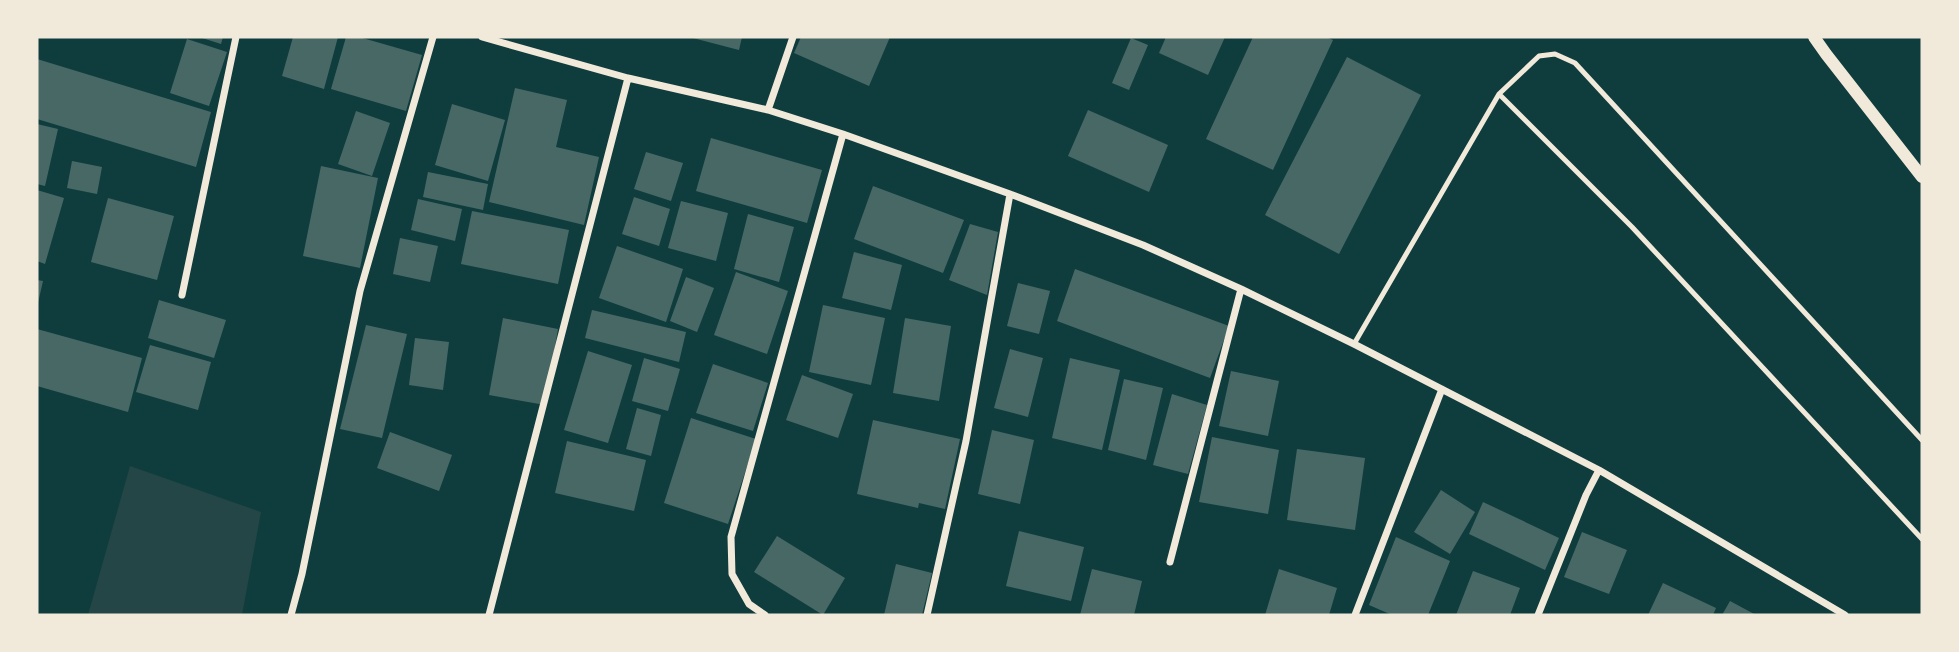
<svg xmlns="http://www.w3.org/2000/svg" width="1959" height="652" font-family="Manrope,sans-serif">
  <rect width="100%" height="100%" fill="#0f3d3e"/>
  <!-- green -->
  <path fill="#244646" d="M 130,466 L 261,512 L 242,615 L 88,615 Z"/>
  <!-- building -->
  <path fill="#486865" d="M 199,37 L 223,37 L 221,44 Z
    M 293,37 L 338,37 L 324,89 L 282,76 Z
    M 346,37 L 359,37 L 422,55 L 406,111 L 331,89 Z
    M 689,37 L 742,37 L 739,50 Z
    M 801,37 L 890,37 L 869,86 L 794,53 Z
    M 1166,37 L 1225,37 L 1208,75 L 1159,53 Z
    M 1253,37 L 1326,37 L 1333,40 L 1273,170 L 1206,139 Z
    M 1131,38 L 1148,45 L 1129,90 L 1112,83 Z
    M 187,39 L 227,52 L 209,106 L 170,93 Z
    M 1347,57 L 1421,95 L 1339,254 L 1265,215 Z
    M 37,59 L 211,112 L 196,167 L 37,119 Z
    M 515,88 L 567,100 L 556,147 L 599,157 L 584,225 L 489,202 Z
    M 452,104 L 505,120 L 488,181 L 435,165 Z
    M 1088,110 L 1168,145 L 1149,192 L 1068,156 Z
    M 356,111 L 390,123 L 372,176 L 338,164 Z
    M 37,124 L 58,129 L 45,186 L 37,184 Z
    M 711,138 L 822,170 L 807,223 L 696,191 Z
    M 646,152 L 683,163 L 671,201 L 634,189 Z
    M 72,161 L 102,167 L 97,194 L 67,188 Z
    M 321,166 L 378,178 L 360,268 L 303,256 Z
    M 428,172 L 488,184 L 483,210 L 423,197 Z
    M 873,186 L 964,220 L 943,273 L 854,239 Z
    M 37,190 L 64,198 L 45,264 L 37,261 Z
    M 634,197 L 670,209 L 659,246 L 622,234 Z
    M 108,198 L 174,216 L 157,280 L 91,262 Z
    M 418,199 L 462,209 L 455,241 L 411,230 Z
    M 681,201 L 728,213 L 716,261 L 668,248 Z
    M 472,211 L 569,230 L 558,284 L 461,264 Z
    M 748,214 L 794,227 L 779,282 L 734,269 Z
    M 970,224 L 998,232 L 987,295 L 949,280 Z
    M 400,238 L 438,246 L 430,282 L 393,274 Z
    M 617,246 L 683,269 L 666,322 L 599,298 Z
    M 854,252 L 902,265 L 891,310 L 842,298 Z
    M 1075,269 L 1229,326 L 1210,378 L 1057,321 Z
    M 736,272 L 788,291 L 767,354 L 714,335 Z
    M 686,277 L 714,288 L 697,332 L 670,321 Z
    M 37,280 L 43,281 L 38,303 L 37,303 Z
    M 1018,283 L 1050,291 L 1039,334 L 1007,326 Z
    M 159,300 L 226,320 L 214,358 L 148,338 Z
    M 823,305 L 885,318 L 871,385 L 809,372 Z
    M 592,310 L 686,332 L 679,362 L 585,338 Z
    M 503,318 L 558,329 L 545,405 L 489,395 Z
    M 905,318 L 951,326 L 939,401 L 893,393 Z
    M 366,325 L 407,334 L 382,438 L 340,429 Z
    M 37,329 L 142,358 L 128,412 L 37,386 Z
    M 415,338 L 449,342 L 443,390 L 409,385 Z
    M 150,345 L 211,362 L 198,410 L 136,392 Z
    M 1010,349 L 1043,358 L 1028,417 L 994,408 Z
    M 588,351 L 632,365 L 608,443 L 564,430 Z
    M 644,358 L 680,369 L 668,411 L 632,401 Z
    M 1070,358 L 1120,370 L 1102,450 L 1052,438 Z
    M 713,364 L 768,383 L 753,431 L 696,413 Z
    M 1231,371 L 1279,381 L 1268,436 L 1219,426 Z
    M 802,375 L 853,394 L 838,438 L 786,420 Z
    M 1124,379 L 1163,388 L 1146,460 L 1108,450 Z
    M 1172,394 L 1207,405 L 1188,474 L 1153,465 Z
    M 637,408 L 661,415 L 651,456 L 626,449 Z
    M 691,418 L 756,439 L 728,524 L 664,503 Z
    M 873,420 L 960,439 L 945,509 L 919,503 L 918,508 L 857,494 Z
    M 992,430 L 1034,440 L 1020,504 L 978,494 Z
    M 390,432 L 452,455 L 439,491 L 377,468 Z
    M 1212,437 L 1279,450 L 1268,514 L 1199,502 Z
    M 567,441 L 646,460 L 634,511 L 555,493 Z
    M 1297,449 L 1365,458 L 1355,530 L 1287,520 Z
    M 1441,490 L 1475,512 L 1450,554 L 1414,532 Z
    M 1483,502 L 1559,538 L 1545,570 L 1469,534 Z
    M 1019,531 L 1084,547 L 1071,601 L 1006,586 Z
    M 1582,532 L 1627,550 L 1609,594 L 1564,577 Z
    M 777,536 L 845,578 L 823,615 L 754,572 Z
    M 1396,537 L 1450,561 L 1428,615 L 1392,615 L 1369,605 Z
    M 896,564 L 932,573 L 922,615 L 884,615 Z
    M 1092,569 L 1142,581 L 1134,615 L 1080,615 Z
    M 1279,569 L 1337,588 L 1329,615 L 1265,615 Z
    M 1473,571 L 1520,588 L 1510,615 L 1456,615 Z
    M 1663,583 L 1716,608 L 1713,615 L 1648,615 Z
    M 1730,601 L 1756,615 L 1722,615 Z"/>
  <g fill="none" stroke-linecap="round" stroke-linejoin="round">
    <!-- service -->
    <path stroke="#f1e9da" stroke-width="5" d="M 1499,94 L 1539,56 L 1555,54 L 1575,63 L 1922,440
      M 1354,344 L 1499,94 L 1632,227 L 1922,539"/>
    <!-- minor -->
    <path stroke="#f1e9da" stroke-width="7" d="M 482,37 L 628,78 L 768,110 L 843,134 L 1010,194 L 1143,245 L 1241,289 L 1354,344 L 1599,470 L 1845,615
      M 768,110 L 793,37
      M 182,295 L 236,37
      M 1170,562 L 1241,289
      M 291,615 L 302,574 L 360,291 L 433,37
      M 489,615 L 628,78
      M 765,615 L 749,604 L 732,574 L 731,537 L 843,134
      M 927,615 L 966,441 L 1010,194
      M 1355,615 L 1442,389
      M 1538,615 L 1586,495 L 1599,470"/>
    <!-- tertiary -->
    <path stroke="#f1e9da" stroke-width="12" d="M 1814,37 L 1826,54 L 1922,177"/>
  </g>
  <!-- border -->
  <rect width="1959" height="652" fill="none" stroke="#f1e9da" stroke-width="77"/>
</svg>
